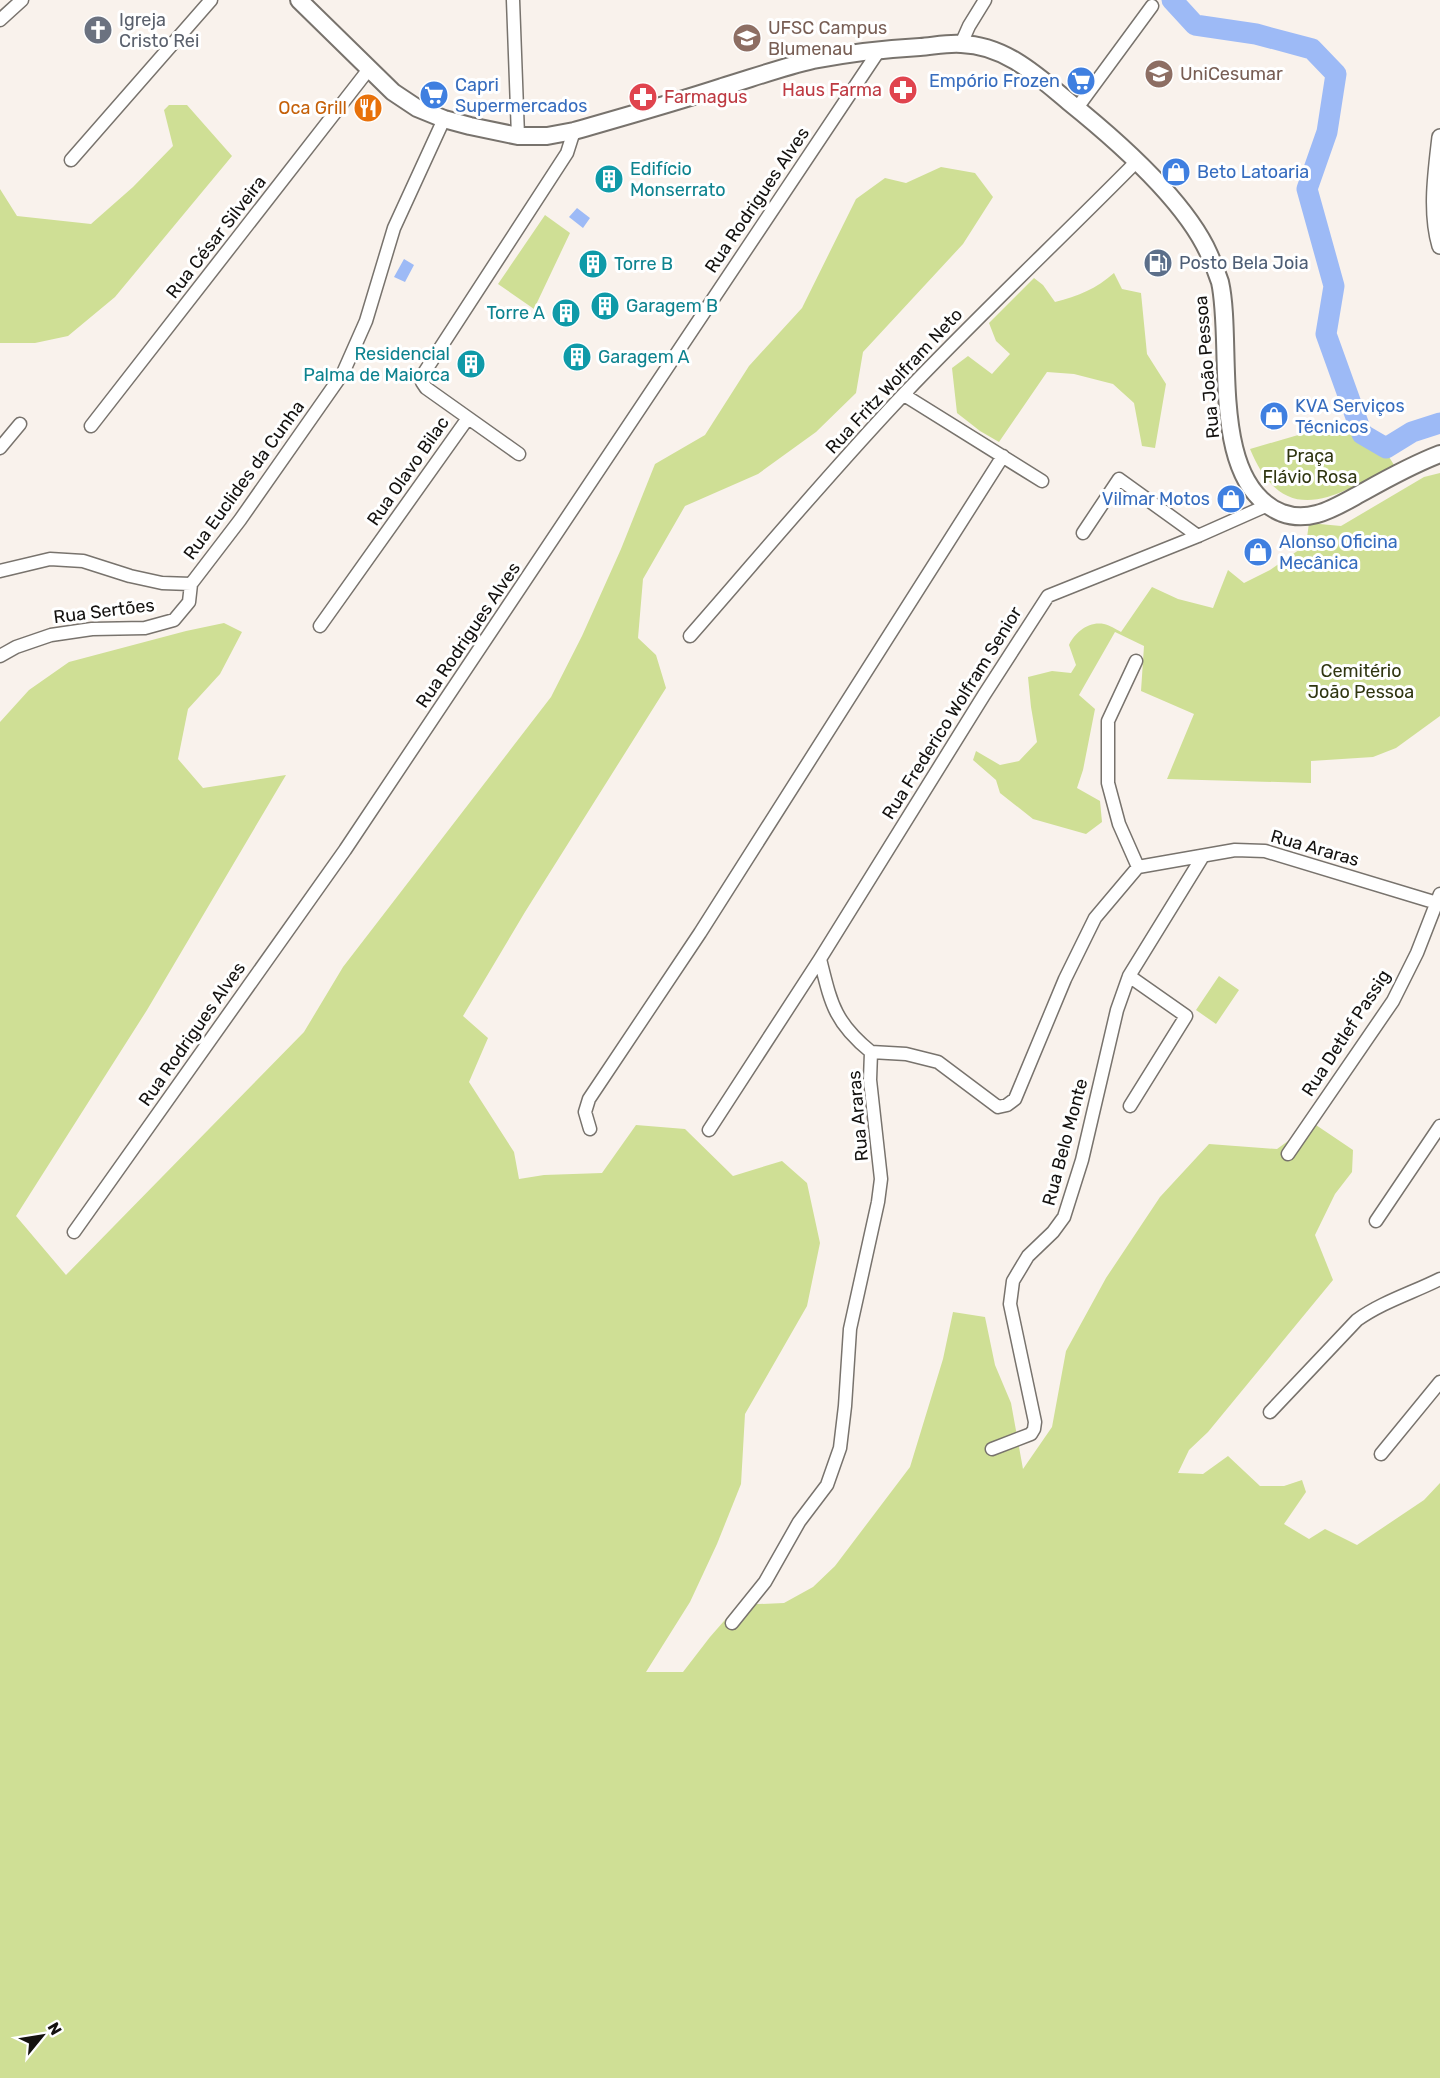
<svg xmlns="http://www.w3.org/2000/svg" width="1440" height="2078" font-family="Rubik,sans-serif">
  <rect width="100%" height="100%" fill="#f9f2ec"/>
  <!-- green -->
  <path fill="#cfdf95" d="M 169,105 L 187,105 L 232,156 L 115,297 L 68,336 L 35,343 L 0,343 L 0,189 L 17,216 L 91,224 L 133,187 L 173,146 L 164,110 Z
    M 941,167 L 975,173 L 993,197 L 963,244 L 863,352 L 856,393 L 816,432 L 758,474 L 685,506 L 643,579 L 638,638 L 656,655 L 666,688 L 525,912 L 463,1016 L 488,1038 L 469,1082 L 514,1152 L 519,1179 L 544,1175 L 602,1173 L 636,1125 L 685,1129 L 733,1176 L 782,1161 L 807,1183 L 820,1243 L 807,1306 L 745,1414 L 741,1484 L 717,1544 L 690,1602 L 646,1672 L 683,1672 L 710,1637 L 738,1605 L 784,1603 L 813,1587 L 835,1566 L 910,1467 L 943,1359 L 953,1312 L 985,1317 L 995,1365 L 1011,1403 L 1023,1469 L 1052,1427 L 1066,1351 L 1106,1278 L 1160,1197 L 1209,1144 L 1277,1149 L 1313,1123 L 1353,1150 L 1352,1172 L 1335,1194 L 1315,1235 L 1333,1280 L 1208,1432 L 1189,1450 L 1178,1473 L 1203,1474 L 1228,1456 L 1260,1486 L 1284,1486 L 1302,1480 L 1306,1492 L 1284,1524 L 1309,1539 L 1325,1529 L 1357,1545 L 1424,1500 L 1440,1483 L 1440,2078 L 0,2078 L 0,722 L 29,690 L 69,662 L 186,631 L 224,623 L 242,632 L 220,674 L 188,709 L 178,759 L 203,788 L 286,775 L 147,1010 L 16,1216 L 66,1275 L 304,1032 L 343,967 L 551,697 L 582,636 L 621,549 L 655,464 L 705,435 L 749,366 L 802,308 L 856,199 L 885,178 L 906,183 Z
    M 545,215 L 570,233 L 534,309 L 498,284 Z
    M 1114,273 L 1122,289 L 1141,293 L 1147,354 L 1166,384 L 1155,448 L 1142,446 L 1134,403 L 1113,384 L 1074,374 L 1047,372 L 999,442 L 980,431 L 957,413 L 952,368 L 968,356 L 992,374 L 1010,354 L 996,341 L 989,323 L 1034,278 L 1043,285 L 1055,302 C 1078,296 1096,289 1114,273 Z
    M 1346,421 C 1358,436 1365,450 1386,452 L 1394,465 C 1336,497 1284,531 1250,449 Z
    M 1440,473 L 1440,716 L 1396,748 L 1373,757 L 1311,761 L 1311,783 L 1167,779 L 1194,714 L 1141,691 L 1144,646 L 1115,632 L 1079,695 L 1095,709 L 1083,770 L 1077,788 L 1100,801 L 1102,822 L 1086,834 L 1033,819 L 1000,793 L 996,780 L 973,760 L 976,751 L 1000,765 L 1019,761 L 1037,742 L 1031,707 L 1028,677 L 1052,671 L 1071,673 L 1076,665 L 1069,645 C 1075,632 1089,621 1104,624 C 1109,625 1116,629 1121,632 L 1152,587 L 1178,599 L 1213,608 L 1228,570 L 1244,583 L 1270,570 L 1306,545 L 1309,523 L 1341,526 L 1424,477 Z
    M 1219,976 L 1239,990 L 1216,1024 L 1196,1010 Z"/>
  <!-- water -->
  <path fill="#9dbaf6" d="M 577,208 L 590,218 L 583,228 L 569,217 Z
    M 404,259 L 414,265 L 405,282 L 394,277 Z"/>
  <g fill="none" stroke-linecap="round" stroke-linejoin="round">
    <!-- river -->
    <path stroke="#9dbaf6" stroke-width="21" d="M 1172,0 L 1195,25 L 1256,34 L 1312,49 L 1336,74 L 1327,132 L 1307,189 L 1334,286 L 1326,334 L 1362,434 L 1386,448 L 1412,432 L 1440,423"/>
    <!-- minor casing -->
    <g stroke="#78736d" stroke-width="15">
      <path id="minor" d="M 513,0 L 518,136
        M 0,20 L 22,0
        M 961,44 L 969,26 L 985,0
        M 1077,108 L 1152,6
        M 71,160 L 211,0
        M 904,395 L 1042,481
        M 91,426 L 369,69
        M 0,448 L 20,424
        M 519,454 L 426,388 L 422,382 L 422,376 L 567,153 L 574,131
        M 1083,533 L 1119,479 L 1198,536
        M 0,571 L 50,559 L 83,561 L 130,576 L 162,583 L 191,584 L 240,520 L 343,373 L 366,321 L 394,228 L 444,119
        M 320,626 L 468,418
        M 690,636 C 761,555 830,472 904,394 C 979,315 1059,240 1136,162
        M 0,656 L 16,647 L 51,635 L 92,629 L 145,628 L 174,620 L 189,602 L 191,584
        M 1136,661 L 1108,721 L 1108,783 L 1119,824 L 1138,867
        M 820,959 C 831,1003 834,1022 871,1052
        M 1129,976 L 1186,1016 L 1130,1106
        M 871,1052 L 906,1054 L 938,1062 L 998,1107 L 1007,1105 L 1015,1099 L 1065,979 L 1095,918 L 1138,867 L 1235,850 L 1265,851 L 1437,903
        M 590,1129 L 585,1112 L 589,1099 L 700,933 L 1003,456
        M 709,1130 L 820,959 L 984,695 L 1048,596 L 1198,536 L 1268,505
        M 1288,1154 L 1393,1001 L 1417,953 L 1440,894
        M 1376,1221 L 1440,1126
        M 74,1232 L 345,850 L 880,49
        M 1270,1412 L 1357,1320 C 1382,1302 1412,1293 1440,1279
        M 992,1449 L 1031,1434 L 1034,1429 L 1035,1422 L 1010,1304 L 1013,1281 L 1028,1256 L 1053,1232 L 1064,1217 L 1082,1160 L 1117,1010 L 1129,976 L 1203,856
        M 1381,1454 L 1440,1382
        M 732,1623 L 765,1582 L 799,1522 L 827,1485 L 840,1448 L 845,1406 L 850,1329 L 878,1202 L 881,1179 L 870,1080 L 871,1052"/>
    </g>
    <!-- tertiary casing -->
    <g stroke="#78736d" stroke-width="18">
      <path id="tertiary" d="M 1440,137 C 1436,172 1430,212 1440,246"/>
    </g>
    <!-- secondary casing -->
    <g stroke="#78736d" stroke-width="20">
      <path id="secondary" d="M 299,0 L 393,92 L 417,108 L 444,119 L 470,126 L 518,136 L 547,136 L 574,131 C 623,117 673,103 722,87 C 752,78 783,67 813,60 C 849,53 884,49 920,47 C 933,46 948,43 961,44 C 1005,45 1038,76 1069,102 C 1115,139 1185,200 1209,254 C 1213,263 1217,273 1220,282 C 1234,344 1207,483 1282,513 C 1293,517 1306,517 1317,514 C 1333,510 1350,499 1365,491 C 1390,477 1414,464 1440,454"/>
    </g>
    <!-- minor -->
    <use href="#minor" stroke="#fff" stroke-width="12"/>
    <!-- tertiary -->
    <use href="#tertiary" stroke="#fff" stroke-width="15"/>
    <!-- secondary -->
    <use href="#secondary" stroke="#fff" stroke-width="16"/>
  </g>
  <!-- icons -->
  <defs>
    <g id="church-disc" transform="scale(1.5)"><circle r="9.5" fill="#6b7280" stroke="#fff"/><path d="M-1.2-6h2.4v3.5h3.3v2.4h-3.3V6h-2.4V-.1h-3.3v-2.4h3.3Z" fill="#fff"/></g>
    <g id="university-disc" transform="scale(1.5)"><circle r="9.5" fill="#8d6e63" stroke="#fff"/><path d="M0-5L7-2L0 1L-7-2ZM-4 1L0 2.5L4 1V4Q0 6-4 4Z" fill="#fff"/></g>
    <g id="supermarket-disc" transform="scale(1.5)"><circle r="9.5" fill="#3f7fe0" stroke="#fff"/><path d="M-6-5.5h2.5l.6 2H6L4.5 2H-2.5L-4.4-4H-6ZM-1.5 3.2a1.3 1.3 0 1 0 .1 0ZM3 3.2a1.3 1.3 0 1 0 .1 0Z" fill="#fff"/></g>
    <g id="pharmacy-disc" transform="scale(1.5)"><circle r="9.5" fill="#e0444e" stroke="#fff"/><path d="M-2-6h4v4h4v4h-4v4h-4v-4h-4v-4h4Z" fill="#fff"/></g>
    <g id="restaurant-disc" transform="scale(1.5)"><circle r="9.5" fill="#e8710a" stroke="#fff"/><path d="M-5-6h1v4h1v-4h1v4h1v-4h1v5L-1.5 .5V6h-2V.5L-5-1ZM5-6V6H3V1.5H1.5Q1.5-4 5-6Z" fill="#fff"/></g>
    <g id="shop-disc" transform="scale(1.5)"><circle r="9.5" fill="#3f7fe0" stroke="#fff"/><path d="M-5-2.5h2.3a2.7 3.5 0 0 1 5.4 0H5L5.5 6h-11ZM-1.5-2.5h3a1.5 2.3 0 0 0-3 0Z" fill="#fff"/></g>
    <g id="building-disc" transform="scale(1.5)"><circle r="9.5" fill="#0f9aa8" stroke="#fff"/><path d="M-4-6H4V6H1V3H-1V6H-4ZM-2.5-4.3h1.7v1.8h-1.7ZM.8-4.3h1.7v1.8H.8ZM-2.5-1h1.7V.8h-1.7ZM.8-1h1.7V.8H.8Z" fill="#fff"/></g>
    <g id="fuel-disc" transform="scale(1.5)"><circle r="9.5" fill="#5c6f8a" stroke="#fff"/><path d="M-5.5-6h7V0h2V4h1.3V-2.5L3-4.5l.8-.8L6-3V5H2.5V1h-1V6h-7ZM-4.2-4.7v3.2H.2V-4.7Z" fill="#fff"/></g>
  </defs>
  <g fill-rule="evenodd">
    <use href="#church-disc" x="98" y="30"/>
    <use href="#university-disc" x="747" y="38"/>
    <use href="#university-disc" x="1159" y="74"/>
    <use href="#supermarket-disc" x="1081" y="81"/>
    <use href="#pharmacy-disc" x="903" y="90"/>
    <use href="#supermarket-disc" x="434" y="95"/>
    <use href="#pharmacy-disc" x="643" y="97"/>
    <use href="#restaurant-disc" x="368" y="108"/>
    <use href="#shop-disc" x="1176" y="172"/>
    <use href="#building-disc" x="609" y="179"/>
    <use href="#fuel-disc" x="1158" y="263"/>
    <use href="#building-disc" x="593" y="264"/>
    <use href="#building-disc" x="605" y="306"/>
    <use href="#building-disc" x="566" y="313"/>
    <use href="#building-disc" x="577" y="357"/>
    <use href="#building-disc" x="471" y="364"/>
    <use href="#shop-disc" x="1274" y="416"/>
    <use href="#shop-disc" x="1231" y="499"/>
    <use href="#shop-disc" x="1258" y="552"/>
  </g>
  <g text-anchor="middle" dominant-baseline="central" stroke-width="6" stroke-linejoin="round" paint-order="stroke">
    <!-- worship labels -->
    <g font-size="18" fill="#5b616d" stroke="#fff" text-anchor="start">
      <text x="119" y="20">Igreja<tspan x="119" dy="21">Cristo Rei</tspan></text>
    </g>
    <!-- education labels -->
    <g font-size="18" fill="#785e54" stroke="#fff" text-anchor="start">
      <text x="768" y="28">UFSC Campus<tspan x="768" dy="21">Blumenau</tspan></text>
      <text x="1180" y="74">UniCesumar</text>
    </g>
    <!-- shop labels -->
    <g font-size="18" fill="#366cbe" stroke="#fff" text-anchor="start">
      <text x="1060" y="81" text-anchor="end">Empório Frozen</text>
      <text x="455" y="85">Capri<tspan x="455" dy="21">Supermercados</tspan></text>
      <text x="1197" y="172">Beto Latoaria</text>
      <text x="1295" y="406">KVA Serviços<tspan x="1295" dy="21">Técnicos</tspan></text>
      <text x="1210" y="499" text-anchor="end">Vilmar Motos</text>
      <text x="1279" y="542">Alonso Oficina<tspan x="1279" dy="21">Mecânica</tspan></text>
    </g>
    <!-- health labels -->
    <g font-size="18" fill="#be3a42" stroke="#fff" text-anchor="end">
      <text x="882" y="90">Haus Farma</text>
      <text x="664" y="97" text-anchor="start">Farmagus</text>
    </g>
    <!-- food labels -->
    <g font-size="18" fill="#c56008" stroke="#fff" text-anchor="end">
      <text x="347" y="108">Oca Grill</text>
    </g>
    <!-- culture labels -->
    <g font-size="18" fill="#0d838f" stroke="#fff" text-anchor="start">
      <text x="630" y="169">Edifício<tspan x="630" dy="21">Monserrato</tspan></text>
      <text x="614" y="264">Torre B</text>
      <text x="626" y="306">Garagem B</text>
      <text x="545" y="313" text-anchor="end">Torre A</text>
      <text x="450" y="354" text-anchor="end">Residencial<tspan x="450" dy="21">Palma de Maiorca</tspan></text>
      <text x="598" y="357">Garagem A</text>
    </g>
    <!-- street labels -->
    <g font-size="18" fill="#141210" stroke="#fff">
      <text transform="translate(757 200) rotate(-56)">Rua Rodrigues Alves</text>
      <text transform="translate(216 237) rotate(-52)">Rua César Silveira</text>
      <text transform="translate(1207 367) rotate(-95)">Rua João Pessoa</text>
      <text transform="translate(894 381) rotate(-47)">Rua Fritz Wolfram Neto</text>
      <text transform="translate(408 471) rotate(-55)">Rua Olavo Bilac</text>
      <text transform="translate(244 480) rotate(-54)">Rua Euclides da Cunha</text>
      <text transform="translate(104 611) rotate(-7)">Rua Sertões</text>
      <text transform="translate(468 635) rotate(-56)">Rua Rodrigues Alves</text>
      <text transform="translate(952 713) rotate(-58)">Rua Frederico Wolfram Senior</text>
      <text transform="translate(1315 848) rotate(16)">Rua Araras</text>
      <text transform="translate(1346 1033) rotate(-57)">Rua Detlef Passig</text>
      <text transform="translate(192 1034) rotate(-55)">Rua Rodrigues Alves</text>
      <text transform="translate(858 1116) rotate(-95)">Rua Araras</text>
      <text transform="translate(1065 1142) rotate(-75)">Rua Belo Monte</text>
    </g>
    <!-- service labels -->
    <g font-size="18" fill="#4e5e75" stroke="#fff" text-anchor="start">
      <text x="1179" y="263">Posto Bela Joia</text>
    </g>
    <!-- park labels -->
    <g font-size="18" fill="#303611" stroke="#fff">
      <text x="1310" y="456">Praça<tspan x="1310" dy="21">Flávio Rosa</tspan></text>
      <text x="1361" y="671">Cemitério<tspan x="1361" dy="21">João Pessoa</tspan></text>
    </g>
  </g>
  <!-- north arrow -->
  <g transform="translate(42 2036) rotate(60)" stroke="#ffffff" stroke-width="4.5" paint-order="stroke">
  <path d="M0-4.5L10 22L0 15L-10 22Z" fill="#141210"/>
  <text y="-9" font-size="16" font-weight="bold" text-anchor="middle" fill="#141210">N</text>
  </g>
</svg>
